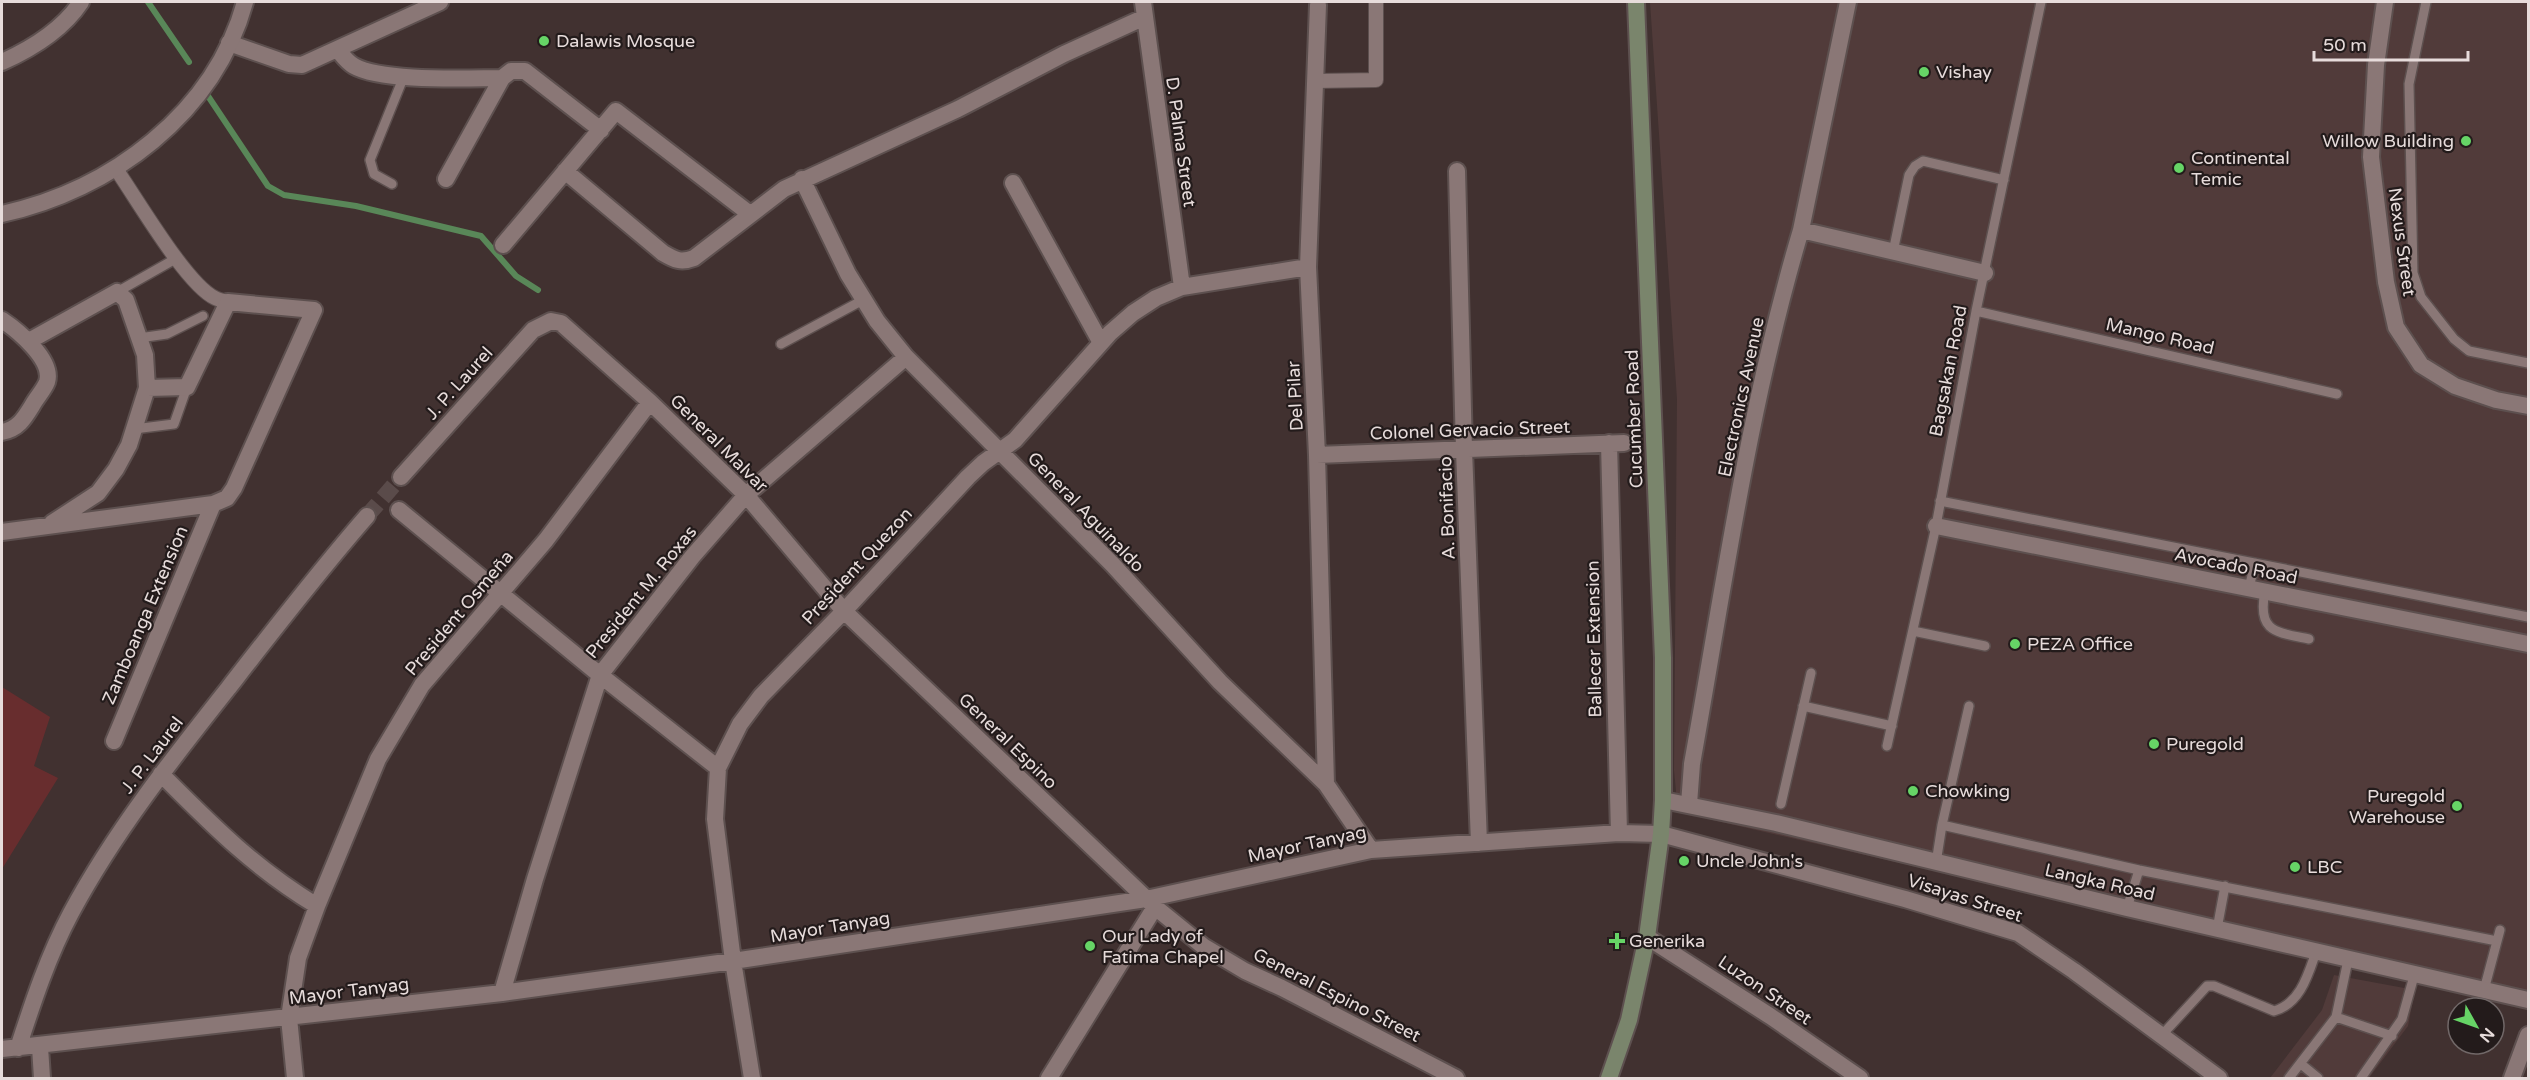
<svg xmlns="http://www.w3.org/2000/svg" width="2530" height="1080" font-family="'Varela Round',sans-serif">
  <rect width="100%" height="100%" fill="#413130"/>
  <!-- built -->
  <path fill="#513b3a" d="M 1650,2 L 2528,2 L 2528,1007 L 1678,812 L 1674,770 L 1677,399 Z
    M 2334,975 L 2415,990 L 2408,1026 L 2369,1078 L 2270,1078 L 2322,1010 Z"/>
  <!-- green -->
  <path fill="#682d2e" d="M 2,687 L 50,717 L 34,766 L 58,778 L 2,869 Z"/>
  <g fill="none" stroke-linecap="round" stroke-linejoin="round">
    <!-- stream -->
    <path stroke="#598758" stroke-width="6" d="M 148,2 L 189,62
      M 206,93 L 268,186 L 284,195 L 356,206 L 481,236 L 516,276 L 538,290"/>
    <!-- minor-tunnel -->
    <path stroke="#5a4b4a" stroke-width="16" stroke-dasharray="16 8" stroke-linecap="butt" d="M 367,516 L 401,477"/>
    <!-- service casing -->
    <g stroke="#5d504f" stroke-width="12">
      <path id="service" d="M 2426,2 L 2409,84 L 2413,273 L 2421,297 L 2454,339 L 2469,351 L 2528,363
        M 392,184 L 374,174 L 370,160 L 404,76
        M 1893,252 L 1909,175 L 1915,166 L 1923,161 L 2004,180
        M 117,292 L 177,258
        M 1976,311 L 2337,394
        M 139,338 L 167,334 L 203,316
        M 781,344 L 863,300
        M 134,429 L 174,424 L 187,387
        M 1940,501 L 2528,617
        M 2249,588 L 2255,563
        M 2265,591 C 2257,632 2275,632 2309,639
        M 1913,631 L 1985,646
        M 1803,706 L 1892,726
        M 1887,746 L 1936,526 L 1976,311 L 2041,2
        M 1781,804 L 1811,673
        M 1942,825 L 2139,870 L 2497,941
        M 1936,863 L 1942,825 L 1969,706
        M 2127,908 L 2139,870
        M 2217,929 L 2225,886
        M 2484,990 L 2500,930
        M 2336,1017 L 2392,1036
        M 2161,1036 L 2207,986 L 2214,986 L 2274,1011 C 2300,1004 2308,975 2316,952
        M 2301,1064 L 2318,1078
        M 2289,1078 L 2336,1017 L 2348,960
        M 2361,1078 L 2402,1019 L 2414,976"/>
    </g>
    <!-- pedestrian casing -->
    <g stroke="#5d504f" stroke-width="16">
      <path id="pedestrian" d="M 1315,81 L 1376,80 L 1376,2
        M 116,169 C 137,199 186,284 215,298 C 219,300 224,301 228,302"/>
    </g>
    <!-- minor casing -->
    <g stroke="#5d504f" stroke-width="20">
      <path id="minor" d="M 1143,2 L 1182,287
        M 2385,2 L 2376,65 L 2371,157 L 2386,282 L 2396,327 L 2421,365 L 2455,386 L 2496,400 L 2528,406
        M 1318,5 L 1308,267 L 1317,455 L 1326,784
        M 229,43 L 289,64 L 302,65 L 440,2
        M 338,50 C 343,56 347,62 354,66 C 382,82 467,78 502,78
        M 2,62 C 31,49 63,29 81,2
        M 565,171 L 663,253 C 675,260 681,263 694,258 L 784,189 L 958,109 L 1064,54 L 1145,17
        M 1457,171 L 1464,450 L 1479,843
        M 446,179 L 502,78 L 511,71 L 525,71 L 601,130
        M 802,179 L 848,274 L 877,321 L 906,357 L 1113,565 L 1220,682 L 1326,784 L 1371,850
        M 1013,183 L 1101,343
        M 1801,230 L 1985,273
        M 503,245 L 616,111 L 750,214
        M 2,320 C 17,330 54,360 47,382 C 44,390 36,398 32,406 C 24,419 18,429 2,432
        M 29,341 L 117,292 L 126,300 L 145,355 L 147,388 L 129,445 L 116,469 L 98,493 L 52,523
        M 1609,443 L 1619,833
        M 1317,455 L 1624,443
        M 401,477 L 533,330 L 551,321 L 561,323 L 650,402 L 746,495 L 844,611 L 1155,907 L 1203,946 L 1245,971 L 1282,988 L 1456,1078
        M 399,510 L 600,675 L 718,768
        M 1936,526 L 2528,644
        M 2,532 L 213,504 L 227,498 L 234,488 L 314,310 L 228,302 L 187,387 L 147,388
        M 114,741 L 213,504
        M 161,774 C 213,826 253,867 317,906
        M 1689,804 L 1692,764 C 1724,586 1749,404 1801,230 L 1848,2
        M 1647,937 L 1770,1016 L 1860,1078
        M 502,993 L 535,879 L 600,675 L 692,557 L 746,495 L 906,357
        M 40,1047 L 42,1078
        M 18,1048 C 33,1002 48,956 71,913 C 115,831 173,758 230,686 C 275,628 319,571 367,516
        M 2,1049 L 502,993 L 733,961 L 1146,899 L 1371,850 L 1619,833 L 1661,834 L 1905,899 L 2018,933 L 2074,971 L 2219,1078
        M 295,1078 L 289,1018 L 298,958 L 317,906 L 378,759 L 422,685 L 546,540 L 650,402
        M 752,1078 L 733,961 L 715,819 L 718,768 L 740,724 L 761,696 L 844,611 L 968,477 L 983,463 L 1015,440 L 1110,333 L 1133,313 L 1156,298 L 1182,287 L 1308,267
        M 1049,1078 L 1155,907
        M 2512,1078 L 2528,1035"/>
    </g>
    <!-- tertiary casing -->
    <g stroke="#5d504f" stroke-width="20">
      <path id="tertiary" d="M 2,214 C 111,190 214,114 245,2
        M 1663,800 L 1776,823 L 2127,908 L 2528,1000"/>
    </g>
    <!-- secondary casing -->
    <g stroke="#5d504f" stroke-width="20">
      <path id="secondary" d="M 1609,1078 L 1629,1020 L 1647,937 L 1661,834 L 1663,800 L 1663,658 L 1636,2"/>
    </g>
    <!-- service -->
    <use href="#service" stroke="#8a7776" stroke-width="9"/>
    <!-- pedestrian -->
    <use href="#pedestrian" stroke="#8a7776" stroke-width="14"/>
    <!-- minor -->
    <use href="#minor" stroke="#8a7776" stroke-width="16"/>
    <!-- tertiary -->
    <use href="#tertiary" stroke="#8a7776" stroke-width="16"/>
    <!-- secondary -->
    <use href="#secondary" stroke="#7a856c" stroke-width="16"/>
  </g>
  <!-- markers -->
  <g fill="#66d466" stroke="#231b1b" stroke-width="2">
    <circle cx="544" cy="41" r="6"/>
    <circle cx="1924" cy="72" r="6"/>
    <circle cx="2466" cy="141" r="6"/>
    <circle cx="2179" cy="168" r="6"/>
    <circle cx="2015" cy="644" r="6"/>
    <circle cx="2154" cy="744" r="6"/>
    <circle cx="1913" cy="791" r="6"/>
    <circle cx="2457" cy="806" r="6"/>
    <circle cx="1684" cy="861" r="6"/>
    <circle cx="2295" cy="867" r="6"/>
    <path d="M1614 932h6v6h6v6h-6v6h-6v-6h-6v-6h6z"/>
    <circle cx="1090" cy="946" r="6"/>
  </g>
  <g text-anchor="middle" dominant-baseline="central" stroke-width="4.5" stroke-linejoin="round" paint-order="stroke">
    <!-- poi labels -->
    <g font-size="18" fill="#e7dcdb" stroke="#231b1b" text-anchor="start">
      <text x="556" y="41">Dalawis Mosque</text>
      <text x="1936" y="72">Vishay</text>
      <text x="2454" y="141" text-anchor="end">Willow Building</text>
      <text x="2191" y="158">Continental<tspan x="2191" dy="21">Temic</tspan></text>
      <text x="2027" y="644">PEZA Office</text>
      <text x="2166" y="744">Puregold</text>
      <text x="1925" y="791">Chowking</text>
      <text x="2445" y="796" text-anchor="end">Puregold<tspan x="2445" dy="21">Warehouse</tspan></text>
      <text x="1696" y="861">Uncle John's</text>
      <text x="2307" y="867">LBC</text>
      <text x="1102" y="936">Our Lady of<tspan x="1102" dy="21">Fatima Chapel</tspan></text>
      <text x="1629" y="941">Generika</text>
    </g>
    <!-- street labels -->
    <g font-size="18" fill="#e7dcdb" stroke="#231b1b">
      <text transform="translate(1181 142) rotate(82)">D. Palma Street</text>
      <text transform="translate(2402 242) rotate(82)">Nexus Street</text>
      <text transform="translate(2160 336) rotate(13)">Mango Road</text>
      <text transform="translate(1948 371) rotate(-79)">Bagsakan Road</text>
      <text transform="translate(459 383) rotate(-48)">J. P. Laurel</text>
      <text transform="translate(1295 396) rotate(-93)">Del Pilar</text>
      <text transform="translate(1741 397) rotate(-78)">Electronics Avenue</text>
      <text transform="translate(1634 419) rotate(-92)">Cucumber Road</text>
      <text transform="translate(1470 430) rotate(-2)">Colonel Gervacio Street</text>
      <text transform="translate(719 443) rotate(45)">General Malvar</text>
      <text transform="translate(1447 508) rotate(-92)">A. Bonifacio</text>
      <text transform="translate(1086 512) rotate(46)">General Aguinaldo</text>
      <text transform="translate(857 566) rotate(-47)">President Quezon</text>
      <text transform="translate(2236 566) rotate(11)">Avocado Road</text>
      <text transform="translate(641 592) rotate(-51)">President M. Roxas</text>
      <text transform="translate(459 613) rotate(-50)">President Osmeña</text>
      <text transform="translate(145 615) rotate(-67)">Zamboanga Extension</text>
      <text transform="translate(1594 639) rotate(-91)">Ballecer Extension</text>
      <text transform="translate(1008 741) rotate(44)">General Espino</text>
      <text transform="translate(152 755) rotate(-53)">J. P. Laurel</text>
      <text transform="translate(1307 844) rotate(-12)">Mayor Tanyag</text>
      <text transform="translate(2100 882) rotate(13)">Langka Road</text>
      <text transform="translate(1965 898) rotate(18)">Visayas Street</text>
      <text transform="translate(830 927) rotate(-9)">Mayor Tanyag</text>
      <text transform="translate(1765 990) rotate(34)">Luzon Street</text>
      <text transform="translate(349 991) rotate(-7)">Mayor Tanyag</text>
      <text transform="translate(1337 995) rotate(27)">General Espino Street</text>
    </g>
  </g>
  <!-- border -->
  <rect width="2530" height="1080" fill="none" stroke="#e7dcdb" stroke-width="6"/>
  <!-- north arrow -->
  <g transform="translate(2476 1026) rotate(130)"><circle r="28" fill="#231b1b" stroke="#716868" stroke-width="1.5"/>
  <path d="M0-4.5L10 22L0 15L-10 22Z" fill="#66d466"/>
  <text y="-9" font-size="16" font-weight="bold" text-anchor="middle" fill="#e7dcdb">N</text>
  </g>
  <!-- scale -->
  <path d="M2314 51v9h154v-9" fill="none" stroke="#e7dcdb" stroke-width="3"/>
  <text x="2323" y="51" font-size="18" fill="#e7dcdb" stroke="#231b1b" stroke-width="4.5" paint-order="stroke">50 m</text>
</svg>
